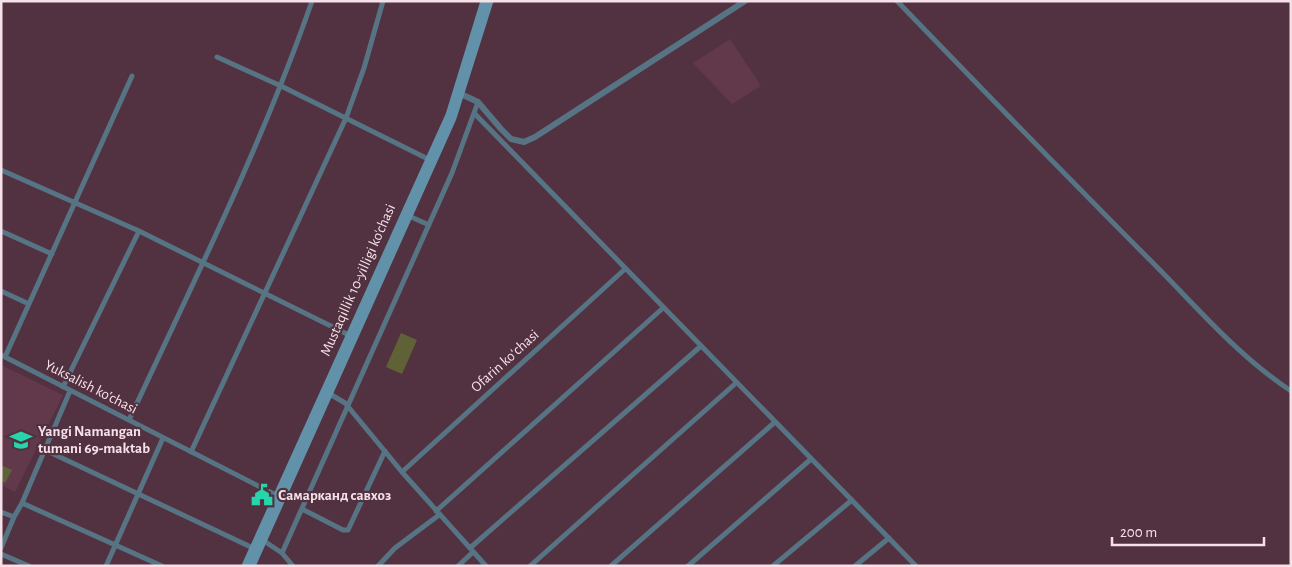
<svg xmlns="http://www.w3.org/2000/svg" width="1292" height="567" font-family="'Alegreya Sans',sans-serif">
  <rect width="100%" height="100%" fill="#523240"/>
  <!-- built -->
  <path fill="#61394b" d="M 730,39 L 761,86 L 732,104 L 693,63 Z
    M 1,365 L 63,395 L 15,492 L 1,485 Z"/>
  <!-- green -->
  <path fill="#5f6236" d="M 401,333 L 417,340 L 402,374 L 386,367 Z
    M 1,465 L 12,470 L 5,483 L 1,481 Z"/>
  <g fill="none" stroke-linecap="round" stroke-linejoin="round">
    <!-- minor -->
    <path stroke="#577484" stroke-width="5" d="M 897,1 C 981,88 1066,176 1152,262 C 1197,307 1237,355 1291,391
      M 217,57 L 281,86 L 428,159
      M 474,113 L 916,566
      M 1,170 L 139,231 L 349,335
      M 409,216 L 429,225
      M 1,231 L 52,254
      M 1,291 L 29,304
      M 1,355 L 276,495
      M 5,357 L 132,76
      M 63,387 L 139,231
      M 330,394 L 345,403 L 402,472 L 486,566
      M 129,420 C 193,283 262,145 312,1
      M 45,450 L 253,548
      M 191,452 L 346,118 L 364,68 L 383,1
      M 402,472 L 625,269
      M 22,503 L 70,391
      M 302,509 L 343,530 L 348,530 L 385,451
      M 436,511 L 663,308
      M 1,512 L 14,517 L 22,503 L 162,566
      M 264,541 L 282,553 L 293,566
      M 1,548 L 14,517
      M 470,548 L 701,346
      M 282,553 L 452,173 L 478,102
      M 1,554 L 29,566
      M 106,566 L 163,438
      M 378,566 L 395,548 L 439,515
      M 458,566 L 473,552
      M 530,566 L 736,383
      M 611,566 L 775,422
      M 688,566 L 811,459
      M 773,566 L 852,500
      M 855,566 L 889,538"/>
    <!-- tertiary -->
    <path stroke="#577484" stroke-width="6" d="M 461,94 L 478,102 L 501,129 L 511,139 L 524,142 L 535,137 L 745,1"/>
    <!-- secondary -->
    <path stroke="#6292aa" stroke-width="7" d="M 245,566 L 449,115 L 484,1
      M 252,566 L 453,118 L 490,1"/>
  </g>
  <!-- icons -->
  <defs>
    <g id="school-bare" transform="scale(1.725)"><path d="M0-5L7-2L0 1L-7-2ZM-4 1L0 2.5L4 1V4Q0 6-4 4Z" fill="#27d5ad" stroke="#523240" stroke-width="2.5" paint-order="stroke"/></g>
    <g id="civic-bare" transform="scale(1.725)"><path d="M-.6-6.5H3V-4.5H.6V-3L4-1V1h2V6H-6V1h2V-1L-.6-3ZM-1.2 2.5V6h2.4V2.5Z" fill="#27d5ad" stroke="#523240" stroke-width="2.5" paint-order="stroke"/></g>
  </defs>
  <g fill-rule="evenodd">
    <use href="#school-bare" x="21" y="440"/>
    <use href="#civic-bare" x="262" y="495"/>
  </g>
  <g text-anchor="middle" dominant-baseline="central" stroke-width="4.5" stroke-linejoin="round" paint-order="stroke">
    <!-- street labels -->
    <g font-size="15" fill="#f6e1e9" stroke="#523240">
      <text transform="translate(358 280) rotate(-66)">Mustaqillik 10-yilligi ko'chasi</text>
      <text transform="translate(505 361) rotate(-42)">Ofarin koʻchasi</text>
      <text transform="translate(91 387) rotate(27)">Yuksalish ko'chasi</text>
    </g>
    <!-- poi labels -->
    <g font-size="15" font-weight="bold" fill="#f6e1e9" stroke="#523240" text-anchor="start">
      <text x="38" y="431">Yangi Namangan<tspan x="38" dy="17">tumani 69-maktab</tspan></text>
      <text x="278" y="495">Самарканд савхоз</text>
    </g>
  </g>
  <!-- border -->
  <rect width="1292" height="567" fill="none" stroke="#f6e1e9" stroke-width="5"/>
  <!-- scale -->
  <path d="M1112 537v8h152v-8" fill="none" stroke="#f6e1e9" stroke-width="2.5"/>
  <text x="1120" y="537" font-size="15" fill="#f6e1e9" stroke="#523240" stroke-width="4" paint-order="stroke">200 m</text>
</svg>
